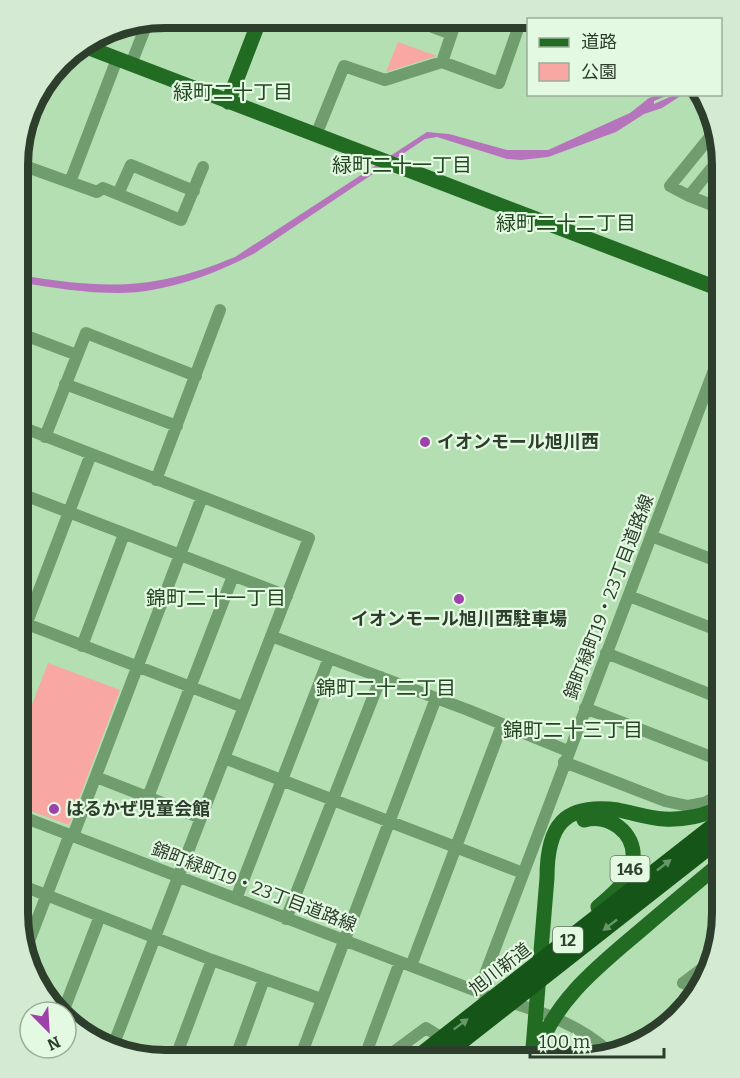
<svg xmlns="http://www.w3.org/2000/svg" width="740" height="1078" font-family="Bitter,'Noto Sans JP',serif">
  <rect width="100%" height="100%" fill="#b4dfb2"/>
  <!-- green -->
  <path fill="#f8a7a2" d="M 398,42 L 437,56 L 386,72 Z
    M 48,663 L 120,690 L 69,825 L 18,806 L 18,741 Z"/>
  <!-- water -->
  <path fill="#b674bd" d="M 658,95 L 668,95 L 654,101 L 654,104 L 674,95 L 682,95 L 662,108 L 644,114 L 616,132 L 548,157 L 521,160 L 507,159 L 437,137 L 425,139 L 255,253 C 216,274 164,293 119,293 C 85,293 52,288 19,282 L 19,275 C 105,289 153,291 235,257 L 427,132 L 449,134 L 507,150 L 548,150 L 630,113 L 649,98 Z"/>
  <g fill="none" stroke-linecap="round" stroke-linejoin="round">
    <!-- minor -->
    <path stroke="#709d6e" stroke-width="12" d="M 419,22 L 451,34
      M 442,62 L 456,21
      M 131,64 L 146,26
      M 714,132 L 670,186 L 689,196 L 722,209
      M 316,135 L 344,66 L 385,80 L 442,62 L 499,83 L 521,20
      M 19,164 L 97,192 L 103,188 L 181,220 L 203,167
      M 70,182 L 117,59
      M 118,194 L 131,165 L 194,191
      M 689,196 L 720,158
      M 19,333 L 77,355
      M 65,384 L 177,426
      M 19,426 L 309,538 L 113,1046
      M 45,437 L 86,333 L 196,376
      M 156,480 L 220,310
      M 19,493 L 287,596
      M 651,536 L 722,563
      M 629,596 L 722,632
      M 19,621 L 243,707
      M 271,636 L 468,710 L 568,751
      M 18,646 L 91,454
      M 82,646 L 124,534
      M 606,653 L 722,699
      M 585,708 L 722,761
      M 224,758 L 523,873
      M 564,762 L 665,801 L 688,806 L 704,803 L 722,794
      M 96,777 L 201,818
      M 148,797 L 233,576
      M 18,815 L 484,994
      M 73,836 L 202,497
      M 18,884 L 212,960 L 321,999
      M 236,899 L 329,658
      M 286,919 L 381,677
      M 26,949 L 70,834
      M 411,966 L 502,725
      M 683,983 L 708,964
      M 683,983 L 699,989
      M 478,993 L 722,349
      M 506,1001 C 543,1012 581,1026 609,1052
      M 63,1012 L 100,916
      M 365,1056 L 400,962
      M 300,1058 L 436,698
      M 175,1059 L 212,960
      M 235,1059 L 264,979
      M 295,1059 L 365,1056 L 368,1059
      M 384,1059 L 426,1028 L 442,1038"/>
    <!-- major -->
    <path stroke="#226b23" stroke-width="15" d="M 84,46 L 722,290
      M 228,102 L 258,24
      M 584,820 C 608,813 636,832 633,860 C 631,880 612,895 598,907
      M 537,1054 C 554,1000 600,965 641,930 C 668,907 695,884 722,862
      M 532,1060 L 547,878 C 547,826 563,803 618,810 C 634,813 648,818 664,819 C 683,820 706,816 722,806"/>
    <!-- highway -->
    <path stroke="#165518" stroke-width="16" d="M 414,1060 L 722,819
      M 438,1060 L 722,837"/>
  </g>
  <!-- one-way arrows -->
  <defs><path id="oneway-solid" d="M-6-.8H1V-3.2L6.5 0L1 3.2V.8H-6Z" transform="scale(1.5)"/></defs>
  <g fill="#689769">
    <use href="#oneway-solid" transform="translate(664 865) rotate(-38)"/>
    <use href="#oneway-solid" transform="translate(610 925) rotate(142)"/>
    <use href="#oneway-solid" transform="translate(461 1024) rotate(-37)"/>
  </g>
  <!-- markers -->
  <g fill="#9f41aa" stroke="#e4f9e2" stroke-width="2">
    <circle cx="425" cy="442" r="6"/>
    <circle cx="459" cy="599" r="6"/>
    <circle cx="54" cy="809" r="6"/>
  </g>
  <g text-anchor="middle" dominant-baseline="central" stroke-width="4.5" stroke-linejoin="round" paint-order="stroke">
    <!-- shield labels -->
    <g fill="#e4f9e2" stroke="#647663" stroke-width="1.5">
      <rect x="610.5" y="856" width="39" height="26" rx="4.5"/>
      <rect x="553" y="927" width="30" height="26" rx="4.5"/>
    </g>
    <g font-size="16" font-weight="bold" fill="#2d3e2c">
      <text x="630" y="869">146</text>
      <text x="568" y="940">12</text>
    </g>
    <!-- poi labels -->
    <g font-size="18" font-weight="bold" fill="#2d3e2c" stroke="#e4f9e2" text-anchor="start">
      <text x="437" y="442">イオンモール旭川西</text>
      <text x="459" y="619" text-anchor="middle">イオンモール旭川西駐車場</text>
      <text x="66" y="809">はるかぜ児童会館</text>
    </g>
    <!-- street labels -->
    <g font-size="18" fill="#2d3e2c" stroke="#e4f9e2">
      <text transform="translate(609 597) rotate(-69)">錦町緑町19・23丁目道路線</text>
      <text transform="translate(254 887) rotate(21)">錦町緑町19・23丁目道路線</text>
      <text transform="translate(500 969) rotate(-38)">旭川新道</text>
    </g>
    <!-- neighbourhood labels -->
    <g font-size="20" fill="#224721" stroke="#e4f9e2">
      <text x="233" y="92">緑町二十丁目</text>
      <text x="402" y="165">緑町二十一丁目</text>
      <text x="566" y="223">緑町二十二丁目</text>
      <text x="216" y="598">錦町二十一丁目</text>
      <text x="386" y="688">錦町二十二丁目</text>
      <text x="573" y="730">錦町二十三丁目</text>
    </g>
  </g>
  <!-- crop -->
  <path d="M0 0H740V1078H0ZM165 28H575A137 137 0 0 1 712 165V913A137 137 0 0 1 575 1050H165A137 137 0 0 1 28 913V165A137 137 0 0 1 165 28Z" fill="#d5ead3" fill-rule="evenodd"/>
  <path fill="none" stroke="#2d3e2c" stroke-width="8" d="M165 28H575A137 137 0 0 1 712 165V913A137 137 0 0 1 575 1050H165A137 137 0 0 1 28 913V165A137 137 0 0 1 165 28Z"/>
  <!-- legend -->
  <rect x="527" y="18" width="195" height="78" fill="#e4f9e2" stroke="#9bae99" stroke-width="1.5"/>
  <rect x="539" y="38" width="30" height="9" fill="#226b23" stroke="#9bae99" stroke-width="1.5"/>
  <text x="581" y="48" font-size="18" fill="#2d3e2c">道路</text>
  <rect x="539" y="63" width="30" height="18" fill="#f8a7a2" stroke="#9bae99" stroke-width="1.5"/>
  <text x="581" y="78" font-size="18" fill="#2d3e2c">公園</text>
  <!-- north arrow -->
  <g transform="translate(48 1030) rotate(156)"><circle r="28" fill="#e4f9e2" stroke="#9bae99" stroke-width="1.5"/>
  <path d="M0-4.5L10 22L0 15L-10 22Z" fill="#9f41aa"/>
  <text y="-9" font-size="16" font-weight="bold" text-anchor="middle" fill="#2d3e2c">N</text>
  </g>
  <!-- scale -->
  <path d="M530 1048v9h134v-9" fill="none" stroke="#2d3e2c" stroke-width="3"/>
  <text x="539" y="1048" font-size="18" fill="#2d3e2c" stroke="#e4f9e2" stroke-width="4.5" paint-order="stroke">100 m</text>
</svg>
